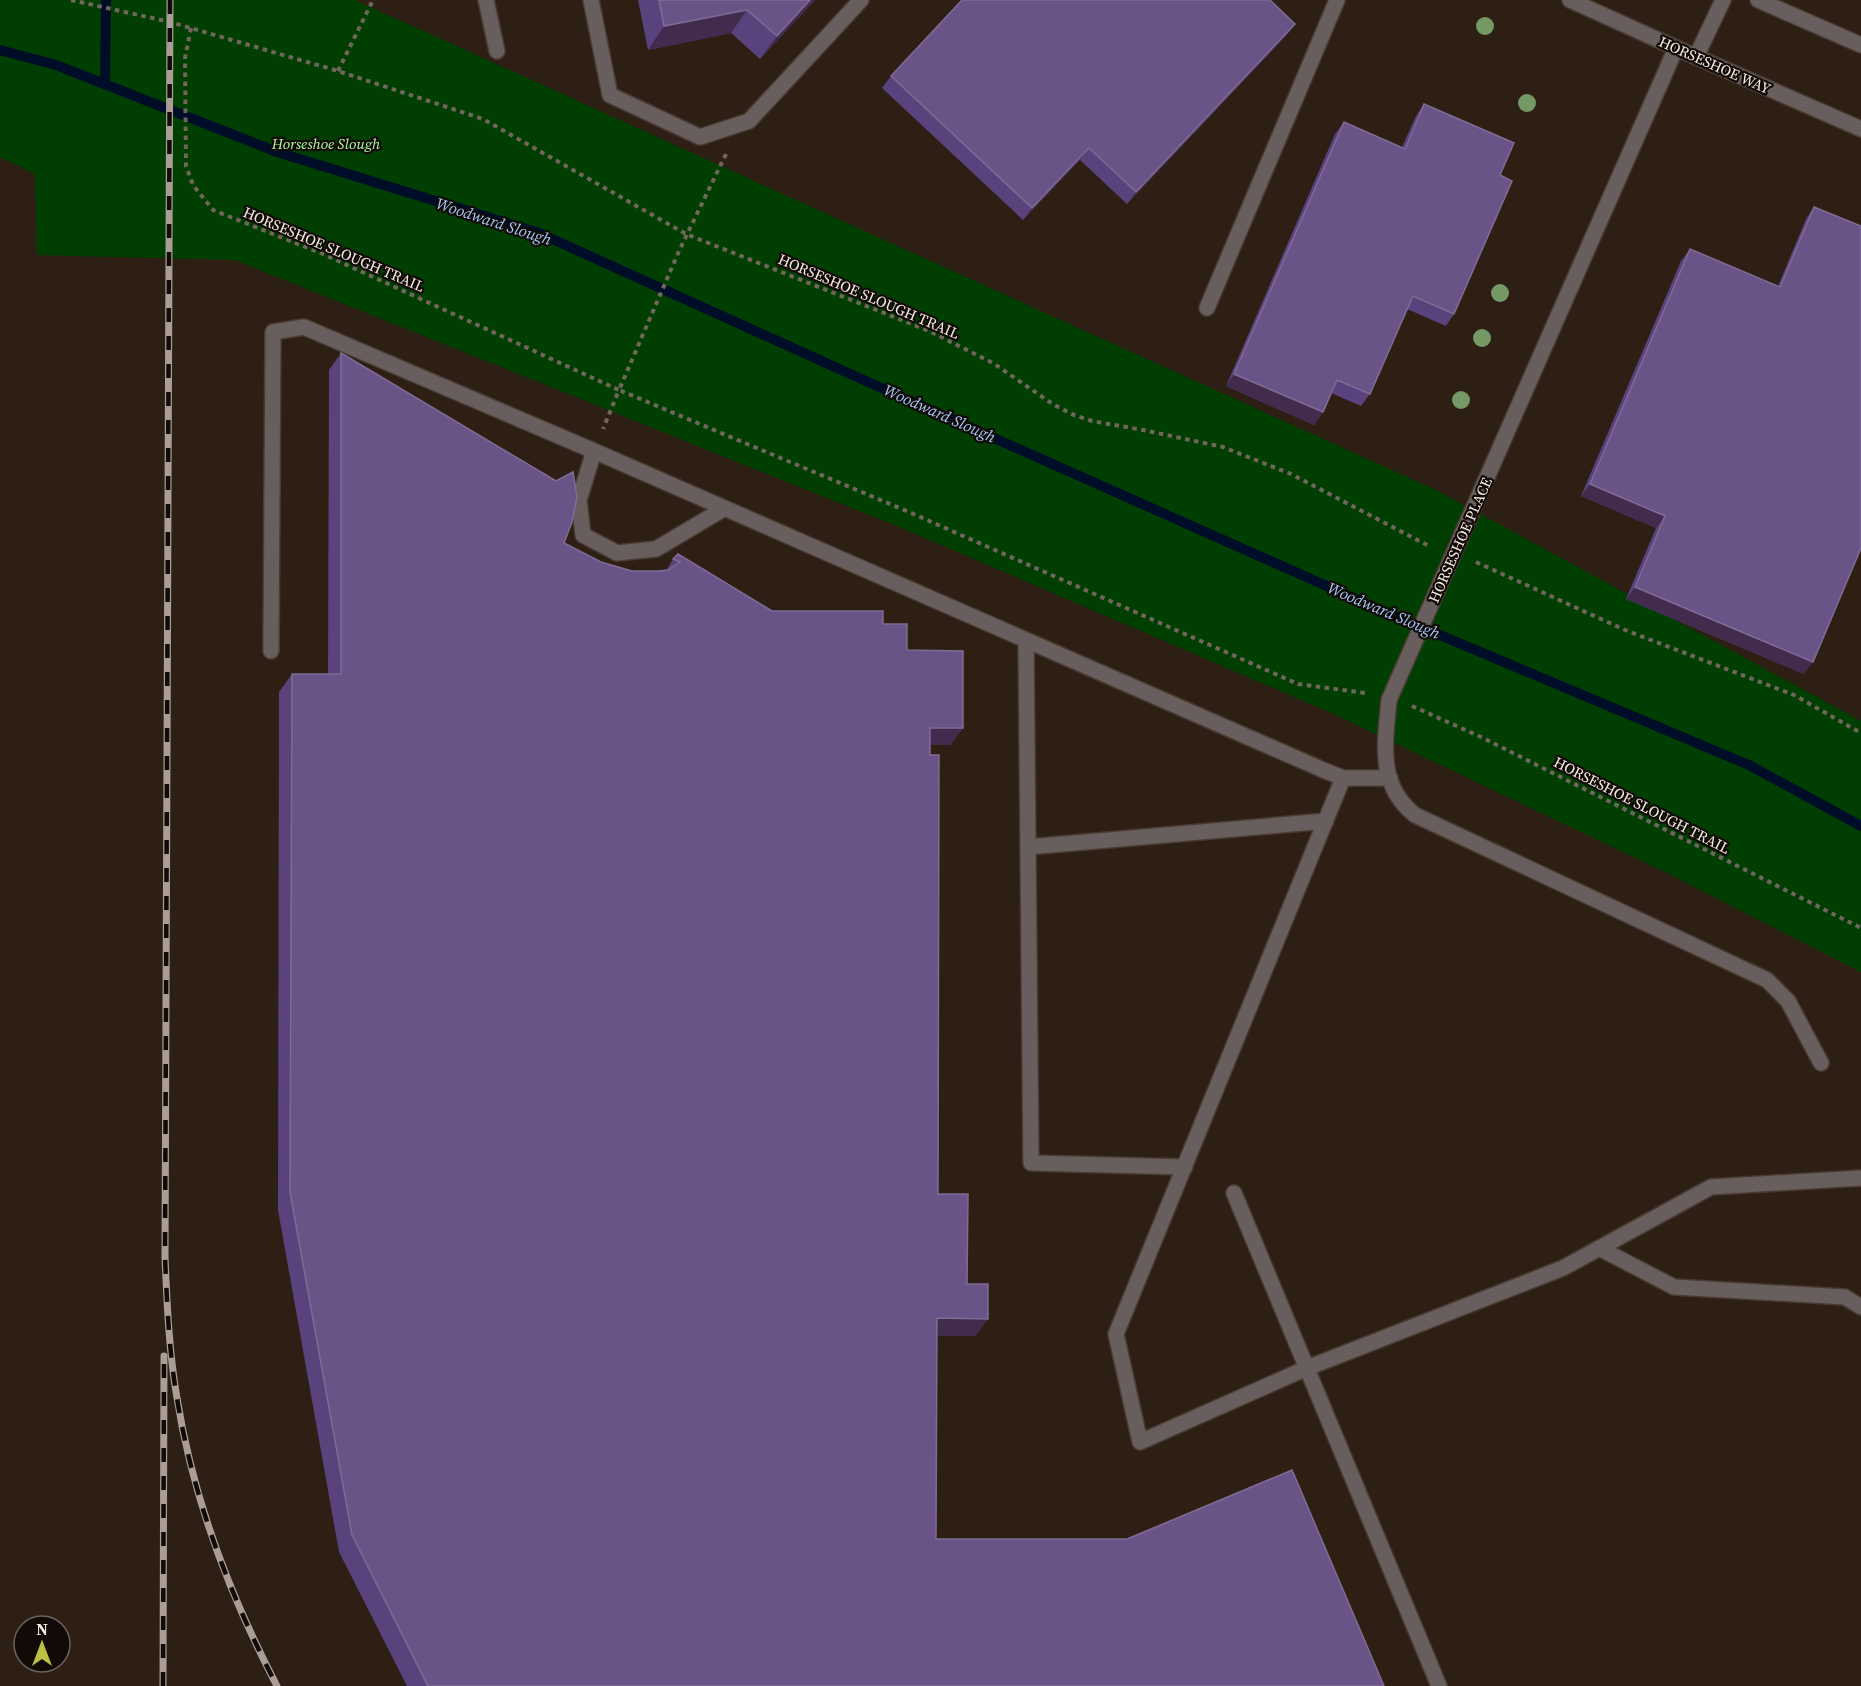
<svg xmlns="http://www.w3.org/2000/svg" width="1861" height="1686" font-family="'Source Serif 4',serif">
  <rect width="100%" height="100%" fill="#2d1f14"/>
  <!-- green -->
  <path fill="#013e02" d="M 0,0 L 355,0 L 1438,491 L 1861,721 L 1861,972 L 1667,873 L 1336,715 L 904,529 L 235,260 L 37,255 L 35,174 L 0,157 Z"/>
  <g fill="none" stroke-linecap="round" stroke-linejoin="round">
    <!-- stream -->
    <path stroke="#000d29" stroke-width="10" d="M 0,50 L 56,65 L 277,152 L 539,233 L 857,377 L 1385,612 L 1749,765 L 1861,826
      M 105,84 L 106,0"/>
    <!-- minor casing -->
    <g stroke="#493b31" stroke-width="18">
      <path id="minor" d="M 486,0 L 497,51
        M 591,0 L 610,95 L 700,137 L 749,121 L 861,0
        M 1570,0 L 1676,48 L 1861,129
        M 1758,0 L 1861,45
        M 1676,48 L 1389,700 C 1385,743 1377,785 1415,815 L 1767,980 L 1788,1001 L 1821,1063
        M 1696,57 L 1723,0
        M 1207,308 L 1337,0
        M 594,451 L 579,500 L 583,535 L 617,553 L 656,549 L 725,508
        M 1026,640 L 1031,1163 L 1185,1167
        M 271,651 L 273,332 L 304,327 L 594,451 L 1321,769 L 1343,778 L 1390,778
        M 1343,778 L 1116,1334 L 1140,1442 L 1307,1368 L 1563,1268 L 1711,1187 L 1861,1178
        M 1028,847 L 1326,821
        M 1234,1193 L 1439,1686
        M 1599,1248 L 1674,1287 L 1845,1297 L 1861,1307"/>
    </g>
    <!-- path -->
    <path stroke="#72665c" stroke-width="4" stroke-dasharray="4.5 4.5" stroke-linecap="butt" d="M 71,0 L 170,22 L 338,71 L 483,119 L 686,234 L 929,331 L 993,363 L 1054,405 L 1074,415 L 1092,421 L 1143,430 L 1223,447 L 1291,474 L 1429,546
      M 191,28 L 185,58 L 186,166 L 193,185 L 213,210 L 323,254 L 619,390 L 603,429
      M 338,71 L 373,0
      M 726,154 L 679,251 L 619,390 L 909,512 L 1298,684 L 1365,693
      M 1476,562 L 1625,630 L 1794,695 L 1861,733
      M 1412,706 L 1481,737 L 1861,928"/>
    <!-- minor -->
    <use href="#minor" stroke="#685e5d" stroke-width="15"/>
    <!-- rail casing -->
    <g stroke="#a99d95" stroke-width="7">
      <path id="rail" d="M 170,0 L 165,1257 C 167,1304 169,1352 177,1398 C 193,1499 230,1596 277,1686
        M 163,1686 L 164,1356"/>
    </g>
    <!-- rail -->
    <use href="#rail" stroke="#110a06" stroke-width="4.5" stroke-dasharray="14" stroke-linecap="butt"/>
  </g>
  <!-- trees -->
  <g fill="#749965">
    <circle cx="1485" cy="26" r="9"/>
    <circle cx="1527" cy="103" r="9"/>
    <circle cx="1500" cy="293" r="9"/>
    <circle cx="1482" cy="338" r="9"/>
    <circle cx="1461" cy="400" r="9"/>
  </g>
  <!-- wall -->
  <path fill="#5a427c" d="M 638,0 L 815,0 L 760,59 L 731,33 L 648,50 Z
    M 1295,24 L 1286,36 L 1127,204 L 1080,160 L 1023,220 L 882,88 L 891,76 Z
    M 1424,104 L 1500,175 L 1454,314 L 1446,326 L 1407,309 L 1370,394 L 1361,406 L 1331,393 L 1323,412 L 1314,425 L 1226,386 L 1335,134 L 1344,122 L 1402,147 L 1416,116 Z
    M 1814,207 L 1804,674 L 1626,599 L 1656,528 L 1581,496 L 1681,261 L 1690,249 L 1778,286 L 1806,219 Z
    M 341,353 L 564,543 L 601,562 L 632,571 L 666,571 L 673,559 L 772,611 L 883,624 L 907,650 L 963,728 L 950,745 L 930,745 L 938,1194 L 967,1284 L 988,1319 L 975,1336 L 937,1336 L 936,1539 L 1384,1686 L 407,1686 L 339,1552 L 278,1210 L 279,692 L 292,674 L 328,674 L 329,370 Z"/>
  <!-- shaded-wall -->
  <path fill="#412c4e" d="M 810,0 L 815,0 L 760,59 L 777,36 Z
    M 747,10 L 731,33 L 648,50 L 664,26 Z
    M 1295,24 L 1286,36 L 1127,204 L 1136,192 Z
    M 1089,148 L 1080,160 L 1023,220 L 1032,208 Z
    M 1234,374 L 1323,412 L 1314,425 L 1226,386 Z
    M 1590,484 L 1665,516 L 1656,528 L 1581,496 Z
    M 1635,587 L 1813,662 L 1804,674 L 1626,599 Z
    M 930,728 L 963,728 L 950,745 L 918,745 Z
    M 937,1318 L 988,1319 L 975,1336 L 925,1336 Z"/>
  <!-- building -->
  <path fill="#6a5487" stroke="#806b95" stroke-width="1.5" d="M 659,0 L 810,0 L 777,36 L 747,10 L 664,26 Z
    M 962,0 L 1270,0 L 1295,24 L 1136,192 L 1089,148 L 1032,208 L 891,76 Z
    M 1424,104 L 1514,143 L 1500,175 L 1512,181 L 1454,314 L 1413,296 L 1370,394 L 1337,380 L 1323,412 L 1234,374 L 1344,122 L 1405,149 Z
    M 1814,207 L 1861,226 L 1861,548 L 1813,662 L 1635,587 L 1665,516 L 1590,484 L 1690,249 L 1780,287 Z
    M 341,353 L 556,481 L 573,472 L 577,497 L 572,522 L 564,543 L 601,562 L 632,571 L 658,571 L 668,570 L 680,562 L 673,559 L 678,554 L 772,611 L 883,611 L 883,624 L 907,624 L 907,650 L 963,651 L 963,728 L 930,728 L 930,755 L 939,755 L 938,1194 L 968,1194 L 967,1284 L 988,1284 L 988,1319 L 937,1318 L 936,1539 L 1127,1539 L 1292,1470 L 1384,1686 L 428,1686 L 352,1535 L 290,1192 L 292,674 L 341,674 Z"/>
  <g text-anchor="middle" dominant-baseline="central" stroke-width="4.5" stroke-linejoin="round" paint-order="stroke">
    <!-- street labels -->
    <g font-size="15" fill="#f3e9e2" stroke="#110a06">
      <text transform="translate(1715 65) rotate(24)">HORSESHOE WAY</text>
      <text transform="translate(334 249) rotate(23)">HORSESHOE SLOUGH TRAIL</text>
      <text transform="translate(869 296) rotate(23)">HORSESHOE SLOUGH TRAIL</text>
      <text transform="translate(1460 540) rotate(-66)">HORSESHOE PLACE</text>
      <text transform="translate(1642 805) rotate(27)">HORSESHOE SLOUGH TRAIL</text>
    </g>
    <!-- park labels -->
    <g font-size="15" font-style="italic" fill="#aefca8" stroke="#110a06">
      <text x="326" y="143">Horseshoe Slough</text>
    </g>
    <!-- water labels -->
    <g font-size="16" font-style="italic" fill="#a5c8fb" stroke="#110a06">
      <text transform="translate(494 221) rotate(18)">Woodward Slough</text>
      <text transform="translate(940 413) rotate(24)">Woodward Slough</text>
      <text transform="translate(1384 610) rotate(23)">Woodward Slough</text>
    </g>
  </g>
  <!-- north arrow -->
  <g transform="translate(42 1644)"><circle r="28" fill="#110a06" stroke="#6b635e" stroke-width="1.5"/>
  <path d="M0-4.5L10 22L0 15L-10 22Z" fill="#bcbf43"/>
  <text y="-9" font-size="16" font-weight="bold" text-anchor="middle" fill="#f3e9e2">N</text>
  </g>
</svg>
